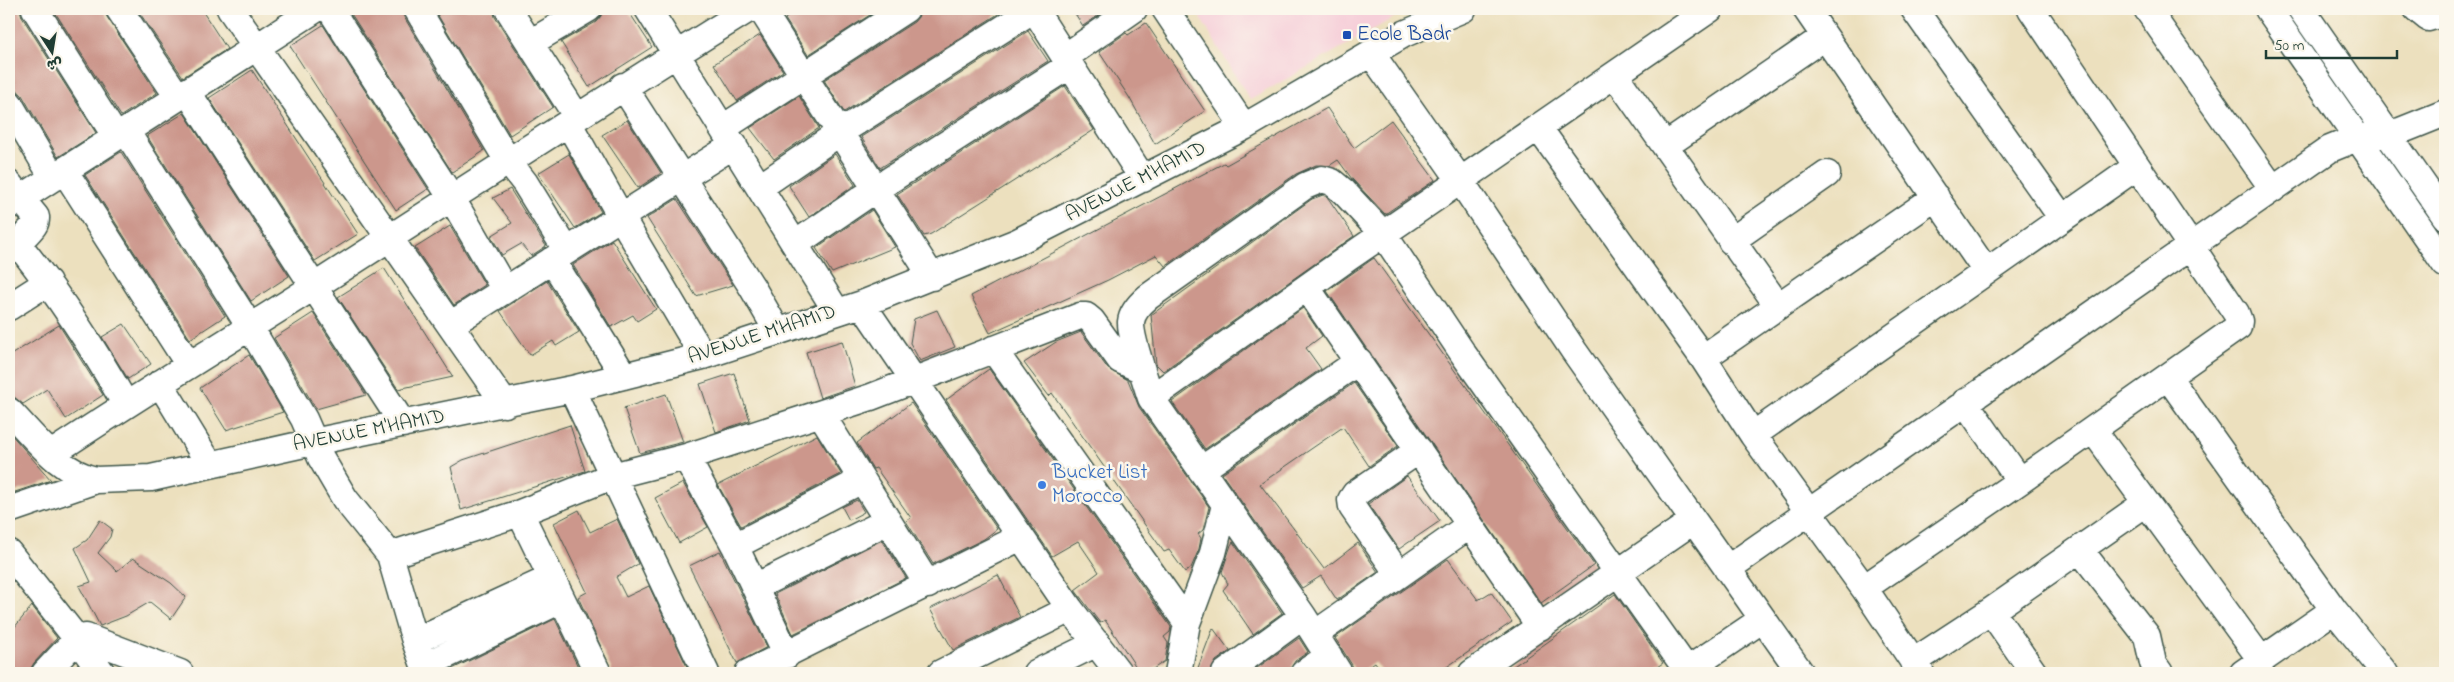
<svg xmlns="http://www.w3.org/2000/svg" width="2454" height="682" font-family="'Indie Flower','Playpen Sans Arabic',sans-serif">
  <rect width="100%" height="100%" fill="#fbf7ec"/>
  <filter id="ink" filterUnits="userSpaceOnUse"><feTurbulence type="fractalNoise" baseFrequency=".02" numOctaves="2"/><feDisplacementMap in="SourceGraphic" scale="10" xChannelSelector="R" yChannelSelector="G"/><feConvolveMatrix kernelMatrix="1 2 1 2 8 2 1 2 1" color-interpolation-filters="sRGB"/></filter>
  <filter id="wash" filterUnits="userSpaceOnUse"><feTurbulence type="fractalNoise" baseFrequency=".0096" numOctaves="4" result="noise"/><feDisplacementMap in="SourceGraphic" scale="20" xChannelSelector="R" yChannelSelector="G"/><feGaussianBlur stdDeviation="1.12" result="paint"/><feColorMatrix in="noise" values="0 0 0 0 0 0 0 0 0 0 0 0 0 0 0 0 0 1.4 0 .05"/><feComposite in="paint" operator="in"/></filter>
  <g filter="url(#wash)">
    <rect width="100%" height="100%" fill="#ece0be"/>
    <!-- built -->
    <path fill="#f6cfd9" d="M 1195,9 L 1409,9 L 1250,100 Z"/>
    <g id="blocks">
      <!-- building -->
      <path fill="#cc978c" d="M 9,9 L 20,9 L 22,17 L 96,133 L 58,157 L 22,95 L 9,81 Z
        M 53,9 L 104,9 L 107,17 L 157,93 L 121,116 Z
        M 137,9 L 201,9 L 227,49 L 183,77 Z
        M 348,9 L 402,9 L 404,17 L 484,151 L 452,172 Z
        M 434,9 L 493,9 L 495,17 L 553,107 L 510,135 Z
        M 603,9 L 627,9 L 652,47 L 589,87 L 561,42 L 596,22 L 601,16 Z
        M 797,9 L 879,9 L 808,55 L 785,19 Z
        M 921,9 L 1006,9 L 844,112 L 824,80 L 914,22 L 919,16 Z
        M 1072,9 L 1108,9 L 1083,26 Z
        M 1146,23 L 1205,111 L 1155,144 L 1129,97 L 1099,52 L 1126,33 L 1128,35 Z
        M 323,25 L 428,189 L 396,210 L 290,46 Z
        M 1028,31 L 1048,61 L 880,168 L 861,137 Z
        M 760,35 L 783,71 L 737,101 L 714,64 Z
        M 252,70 L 358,234 L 315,261 L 209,98 Z
        M 1065,86 L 1094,130 L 931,234 L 924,236 L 897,194 Z
        M 799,96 L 819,128 L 774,159 L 750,128 Z
        M 1327,108 L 1354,148 L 1391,120 L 1435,180 L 1385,214 L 1352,179 L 1338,160 L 1329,166 L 1316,165 L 1296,174 L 1165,266 L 1156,255 L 1108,280 L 990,333 L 971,296 L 1224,163 L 1226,165 Z
        M 184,113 L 289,276 L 251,301 L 147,136 Z
        M 627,120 L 661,173 L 638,188 L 602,135 Z
        M 121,152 L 225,316 L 190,339 L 85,175 Z
        M 569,154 L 601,212 L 575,228 L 538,173 Z
        M 835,154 L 855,185 L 809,217 L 789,186 Z
        M 510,189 L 546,246 L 531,256 L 521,244 L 502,255 L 491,236 L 512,223 L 493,198 Z
        M 1323,195 L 1328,198 L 1354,236 L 1163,371 L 1156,364 L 1151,315 L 1312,199 Z
        M 677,199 L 733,285 L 696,296 L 647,218 Z
        M 872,210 L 895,247 L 832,273 L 816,248 Z
        M 450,226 L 485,285 L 454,305 L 415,248 Z
        M 612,240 L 656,309 L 637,321 L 633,315 L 611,327 L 573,265 Z
        M 1374,258 L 1594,565 L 1541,603 L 1327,291 Z
        M 384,268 L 453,377 L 398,389 L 338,297 Z
        M 547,281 L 579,332 L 556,346 L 553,341 L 530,355 L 500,311 Z
        M 1303,308 L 1322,336 L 1306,348 L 1321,369 L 1205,449 L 1172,402 Z
        M 937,310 L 955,347 L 920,361 L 910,343 L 914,319 Z
        M 313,313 L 366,395 L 316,409 L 274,338 Z
        M 124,324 L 151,364 L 128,379 L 102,337 Z
        M 59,325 L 103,395 L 66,419 L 47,389 L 23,404 L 14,397 L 9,396 L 9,356 Z
        M 1081,332 L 1108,369 L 1128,380 L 1139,407 L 1209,507 L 1203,530 L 1198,534 L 1201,538 L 1199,549 L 1191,568 L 1185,572 L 1169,550 L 1164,552 L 1052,393 L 1049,396 L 1024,363 L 1056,342 Z
        M 842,341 L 855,386 L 820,398 L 806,352 Z
        M 249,355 L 283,412 L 226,430 L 200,388 Z
        M 989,369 L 1171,627 L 1170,632 L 1164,637 L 1168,643 L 1165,661 L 1147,673 L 1140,673 L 1105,620 L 1100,623 L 1075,590 L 1099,572 L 1078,541 L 1052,556 L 946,400 Z
        M 734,373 L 750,420 L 716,432 L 700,384 Z
        M 1354,383 L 1398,446 L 1369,466 L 1343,427 L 1260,484 L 1324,569 L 1358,543 L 1378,572 L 1337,600 L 1321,576 L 1302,588 L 1222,474 Z
        M 666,394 L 683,442 L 640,453 L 624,408 Z
        M 911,403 L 997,529 L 984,539 L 933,564 L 906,521 L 911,518 L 876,468 L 873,469 L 857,443 Z
        M 570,425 L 585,471 L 461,510 L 451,467 L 463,460 Z
        M 9,432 L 51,480 L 9,494 Z
        M 817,435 L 841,474 L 741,526 L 718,485 Z
        M 1407,476 L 1440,521 L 1399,549 L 1368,504 Z
        M 683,483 L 708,527 L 679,543 L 655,498 Z
        M 857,500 L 864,512 L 849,520 L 842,507 Z
        M 579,510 L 590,532 L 617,519 L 638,564 L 616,577 L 626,597 L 649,586 L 690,673 L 613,673 L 578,597 L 587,592 L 554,523 Z
        M 100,520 L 112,529 L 110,537 L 98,553 L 117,571 L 133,558 L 171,583 L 186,597 L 171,619 L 150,602 L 126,616 L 100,626 L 79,586 L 91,582 L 75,548 L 87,540 Z
        M 882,540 L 906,578 L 793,634 L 775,594 Z
        M 1233,542 L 1282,613 L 1253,634 L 1223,590 L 1228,584 L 1222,572 L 1231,545 Z
        M 720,551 L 767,647 L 737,663 L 689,566 Z
        M 1448,559 L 1478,600 L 1491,592 L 1512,622 L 1438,673 L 1383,673 L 1375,662 L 1359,673 L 1354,673 L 1352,665 L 1335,638 Z
        M 998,575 L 1020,617 L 953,650 L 930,609 Z
        M 1615,594 L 1663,663 L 1648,673 L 1504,673 Z
        M 32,606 L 57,638 L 34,663 L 28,673 L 9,673 L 9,634 Z
        M 555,619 L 581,673 L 444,673 Z
        M 1213,628 L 1230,651 L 1216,661 L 1210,673 L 1196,673 Z
        M 1299,638 L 1308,652 L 1295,661 L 1290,671 L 1286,673 L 1250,673 Z"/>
    </g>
  </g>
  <g filter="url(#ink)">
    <use href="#blocks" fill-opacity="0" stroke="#3e5549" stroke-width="1"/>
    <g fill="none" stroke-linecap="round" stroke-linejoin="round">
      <!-- minor casing -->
      <g stroke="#3e5549" stroke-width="29">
        <path id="minor" d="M 35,9 L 116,137
          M 119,9 L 178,97
          M 230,9 L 505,404
          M 330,9 L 451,197 L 505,290
          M 417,9 L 508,161 L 525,183 L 567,251
          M 508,9 L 577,117
          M 648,9 L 837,312
          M 761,9 L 932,277
          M 1165,9 L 1244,127
          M 1806,9 L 1986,271
          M 1914,9 L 2062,218
          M 2147,9 L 2273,189
          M 2268,9 L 2445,264
          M 2301,9 L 2445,216
          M 2417,9 L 2428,18 L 2445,13
          M 530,43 L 588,9
          M 1371,53 L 1460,180 L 1574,351 L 1801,673
          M 1065,57 L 1134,9
          M 1615,75 L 1778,306
          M 623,86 L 752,287 L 778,332
          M 187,91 L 403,424
          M 9,103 L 53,178
          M 569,124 L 621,217 L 703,356
          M 1538,127 L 1703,358 L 1753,435 L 1864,588 L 1921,673
          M 723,128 L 906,9
          M 126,131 L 250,327 L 304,419 L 321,458 L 345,499 L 390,555 L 415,641 L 427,673
          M 1665,146 L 1824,37
          M 64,170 L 189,365
          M 9,184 L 36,217 C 37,228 24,233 20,243 L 22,249 C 61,298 95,351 126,405
          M 760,187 L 839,133 L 1034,9 L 1143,179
          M 9,206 L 316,9
          M 1731,241 L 1827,174
          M 795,244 L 876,189 L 1070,65
          M 552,260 L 624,376
          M 1307,288 L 1540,627
          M 862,304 L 1070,609 L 1119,673
          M 9,307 L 48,282
          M 450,325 L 734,145
          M 993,349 L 1187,623
          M 1703,358 L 1936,197
          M 2168,377 L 2334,610 L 2385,673
          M 160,383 L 210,465
          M 572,389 L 706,673
          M 1151,398 L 1348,258 L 1710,9
          M 1965,402 L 2020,481
          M 9,411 C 34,436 60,473 96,480
          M 821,414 L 928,585
          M 2093,430 L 2262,661
          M 1753,435 L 2136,167
          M 51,454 C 138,396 227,342 315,286 C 460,193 603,99 749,9
          M 686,457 L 735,546 L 787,655
          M 1201,470 L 1359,361
          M 9,510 L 96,480 L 151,478 L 313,442 L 572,389 L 703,356 L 862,304 L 1017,242 L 1244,127 L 1404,34 L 1463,9
          M 520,513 L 598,673
          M 735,546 L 862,480
          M 2080,550 L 2147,636 L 2153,663 L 2160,673
          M 9,553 L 77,639 L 45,673
          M 390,555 L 520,513 L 612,476 L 686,457 L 871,397 L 1080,316 L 1086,316 L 1092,321 L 1120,360 L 1142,370
          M 1727,569 L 2330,149 L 2357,138 L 2400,131 L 2445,113
          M 1399,575 L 1352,507 L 1351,500 L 1355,494 L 1419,450
          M 755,587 L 888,521
          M 1864,588 L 2020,481 L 2238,327 L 2239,321 L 2236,313 L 2031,9
          M 1991,611 L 2034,673
          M 1315,634 L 1470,525
          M 415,641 L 551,578
          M 1913,662 L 1991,611 L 2146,503
          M 424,666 L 561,600
          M 102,673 L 77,639 L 86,637 L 180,673
          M 748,673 L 1021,537
          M 941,673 L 1070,609
          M 1036,673 L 1097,643
          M 1178,673 L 1187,623 L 1213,553 L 1225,505
          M 1225,673 L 1303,616
          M 1304,673 L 1329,656
          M 1339,673 L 1303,616 L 1151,398 C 1146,383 1130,336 1131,322 C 1132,312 1141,303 1148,297 L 1305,186 L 1322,179 L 1332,182 L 1344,192 L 1384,235 L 1464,355 L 1689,673
          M 1472,673 L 1693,521
          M 1683,673 L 1763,619
          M 2243,673 L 2334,610"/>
      </g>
      <!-- minor -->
      <use href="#minor" stroke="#fff" stroke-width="26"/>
    </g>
  </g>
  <!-- markers -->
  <rect fill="#1a4fb4" stroke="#fbf7ec" stroke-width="2" x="1342" y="30" width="10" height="10" rx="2.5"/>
  <circle fill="#3f7fe0" stroke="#fbf7ec" stroke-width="2" cx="1042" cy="485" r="5"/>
  <g text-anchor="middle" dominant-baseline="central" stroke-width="5" stroke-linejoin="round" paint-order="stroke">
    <!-- transit labels -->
    <g font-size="21" fill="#164399" stroke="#fbf7ec" text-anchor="start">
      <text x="1357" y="35">Ecole Badr</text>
    </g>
    <!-- street labels -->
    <g font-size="21" fill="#1f3d34" stroke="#fbf7ec">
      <text transform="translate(1136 182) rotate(-27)">AVENUE M'HAMID</text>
      <text transform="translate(762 335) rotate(-18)">AVENUE M'HAMID</text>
      <text transform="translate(369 431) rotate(-11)">AVENUE M'HAMID</text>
    </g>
    <!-- shop labels -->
    <g font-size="21" fill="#366cbe" stroke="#fbf7ec" text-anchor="start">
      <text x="1052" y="473">Bucket List<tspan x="1052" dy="24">Morocco</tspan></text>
    </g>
  </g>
  <!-- margin -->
  <rect width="2454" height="682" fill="none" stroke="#fbf7ec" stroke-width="30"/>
  <!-- north arrow -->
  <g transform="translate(52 52) rotate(168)" stroke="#fbf7ec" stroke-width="4" paint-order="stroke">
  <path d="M0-4L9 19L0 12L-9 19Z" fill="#1f3d34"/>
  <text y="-8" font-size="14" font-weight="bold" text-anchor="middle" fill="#1f3d34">ش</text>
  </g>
  <!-- scale -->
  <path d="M2266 50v8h131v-8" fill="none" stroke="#1f3d34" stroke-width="2.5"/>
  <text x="2274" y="50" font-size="15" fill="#1f3d34" stroke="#fbf7ec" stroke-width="4" paint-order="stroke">50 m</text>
</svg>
